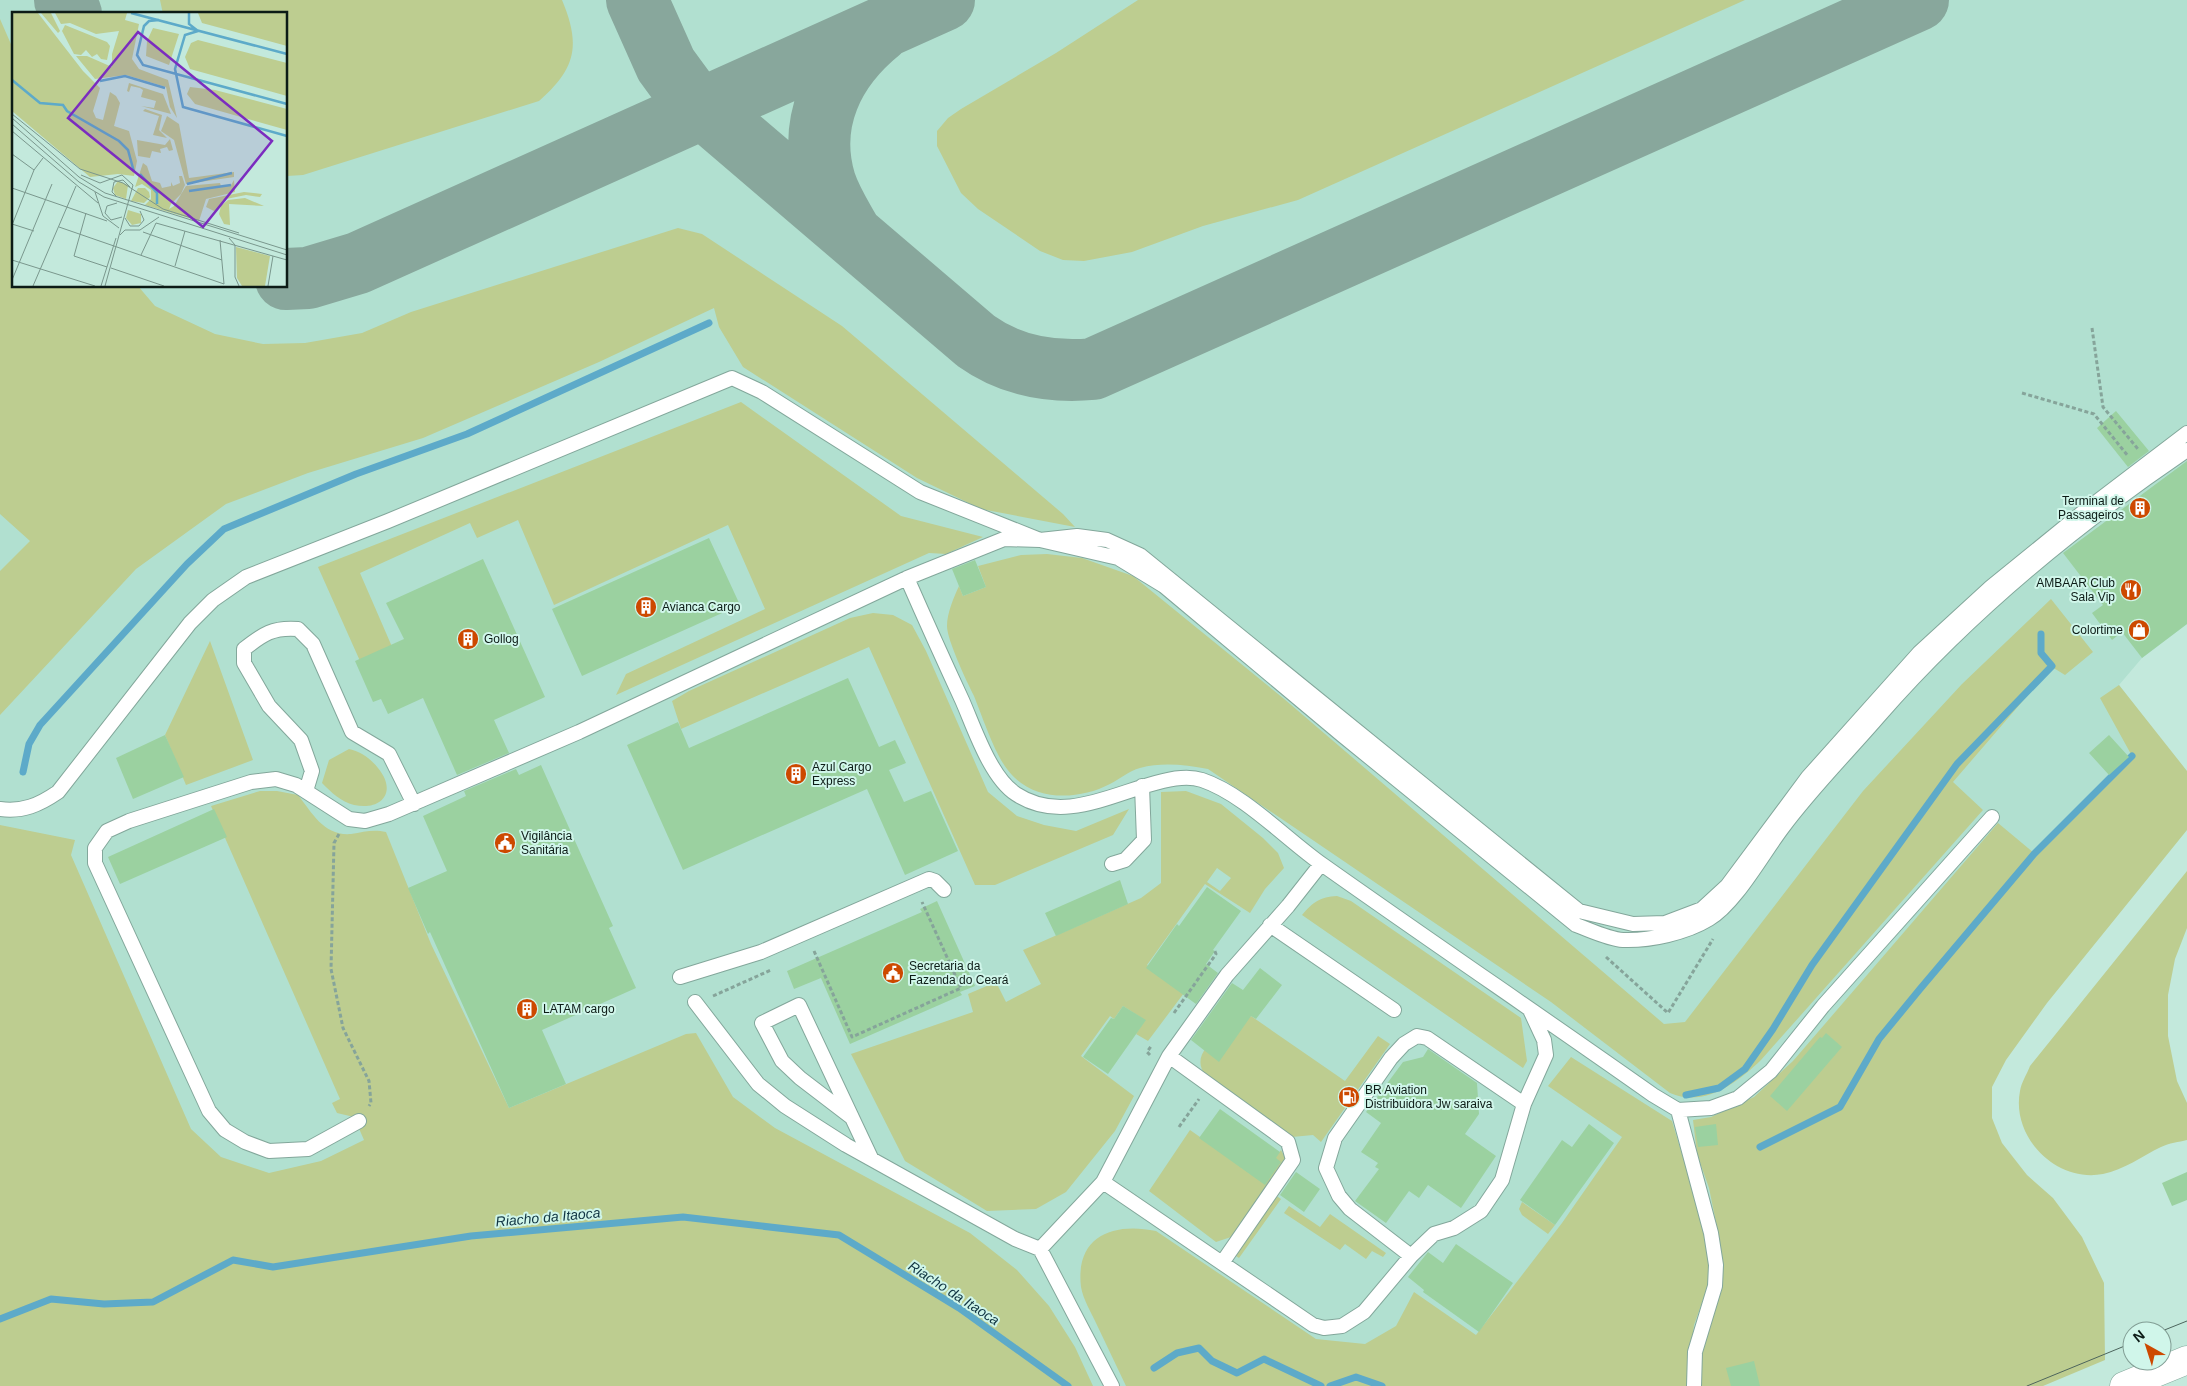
<svg xmlns="http://www.w3.org/2000/svg" width="2187" height="1386" font-family="Helvetica,sans-serif">
  <rect width="100%" height="100%" fill="#c3e9dc"/>
  <!-- built -->
  <path fill="#b1e0d0" fill-rule="evenodd" d="M 0,0 L 2187,0 L 2187,624 L 2142,658 L 2119,685 L 2182,767 L 1774,1386 L 0,1386 ZM 14,14 L 286,14 L 286,286 L 14,286 Z"/>
  <!-- green -->
  <path fill="#bdcd90" fill-rule="evenodd" d="M 160,0 L 562,0 C 581,45 576,69 539,101 L 303,175 L 287,176 L 286,14 L 163,14 Z
    M 1138,0 L 1745,0 L 1298,200 L 1203,226 L 1132,252 L 1084,261 L 1063,260 L 1040,251 L 978,209 L 961,193 L 937,146 L 937,131 L 948,118 L 961,109 L 1056,53 Z
    M 0,19 L 14,51 L 14,286 L 138,286 L 155,306 L 215,334 L 263,344 L 305,343 L 362,333 L 411,312 L 678,228 L 702,234 L 842,326 L 1063,514 L 1075,527 L 981,509 L 917,478 L 743,367 L 719,327 L 714,308 L 599,362 L 423,438 L 308,473 L 226,504 L 136,569 L 0,715 L 0,571 L 30,541 L 0,514 Z
    M 741,402 L 901,516 L 983,537 L 946,554 L 929,553 L 616,695 L 626,674 L 765,609 L 728,525 L 554,605 L 518,520 L 477,538 L 470,523 L 360,573 L 393,649 L 360,661 L 318,567 Z
    M 1047,554 L 1082,558 L 1133,576 L 1283,698 L 1664,1024 L 1685,1022 L 1863,791 L 1962,684 L 2051,599 L 2093,652 L 2065,675 L 2052,667 L 1953,782 L 1983,810 L 1761,1060 C 1737,1083 1704,1108 1670,1093 L 1551,1002 L 1208,769 C 1185,765 1163,762 1140,768 C 1129,771 1120,779 1110,784 C 1077,801 1031,802 1007,769 C 995,754 982,716 974,696 C 967,682 947,640 947,626 C 947,613 954,597 959,586 L 963,596 L 986,587 L 978,566 L 1021,555 Z
    M 873,613 L 893,615 L 912,625 L 926,651 L 988,792 L 1017,816 L 1044,825 L 1076,831 L 1129,809 L 1113,835 L 995,885 L 975,885 L 869,647 L 681,729 L 672,701 L 689,691 L 850,618 Z
    M 210,641 L 253,760 L 186,785 L 165,735 Z
    M 2119,685 L 2187,771 L 2187,830 L 2047,1003 L 2006,1060 L 1992,1087 L 1992,1118 L 2002,1143 L 2027,1175 L 2053,1198 L 2082,1237 L 2104,1283 L 2105,1360 L 2043,1386 L 1702,1386 L 1700,1375 L 1702,1351 L 1722,1287 L 1719,1237 L 1709,1188 L 1697,1154 L 1693,1120 L 1711,1117 L 1754,1097 L 1793,1061 L 1998,823 L 2034,853 L 2132,756 L 2100,698 Z
    M 349,749 C 361,752 370,758 378,768 C 398,792 381,811 354,805 C 341,802 331,792 322,783 L 329,760 Z
    M 260,791 L 277,791 L 298,795 C 313,814 324,836 351,834 C 364,832 373,829 386,832 L 431,944 L 509,1108 L 686,1034 L 696,1033 L 733,1097 L 775,1128 L 970,1233 L 1017,1270 L 1049,1306 L 1075,1347 L 1093,1386 L 0,1386 L 0,825 L 75,840 L 71,855 L 191,1129 L 221,1157 L 269,1173 L 321,1161 L 364,1140 L 354,1117 L 337,1113 L 332,1103 L 340,1099 L 211,806 Z
    M 1186,791 L 1221,804 L 1263,838 L 1278,853 L 1284,868 L 1265,889 L 1250,913 L 1205,884 L 1147,965 L 1184,993 L 1148,1041 L 1136,1034 L 1145,1020 L 1123,1006 L 1114,1019 L 1110,1016 L 1081,1056 L 1134,1096 L 1115,1131 L 1066,1192 L 1036,1209 L 987,1211 L 905,1161 L 851,1054 L 973,1012 L 968,994 L 996,982 L 1006,1002 L 1041,984 L 1023,950 L 1141,898 L 1161,883 L 1161,792 ZM 1217,868 L 1231,878 L 1220,891 L 1207,882 Z
    M 2187,871 L 2187,928 L 2175,959 L 2168,995 L 2168,1036 L 2177,1081 L 2187,1103 L 2187,1140 C 2179,1142 2169,1143 2161,1147 C 2142,1156 2124,1170 2103,1174 C 2056,1183 2011,1137 2020,1091 C 2021,1083 2027,1074 2030,1066 Z
    M 1337,896 L 1351,901 L 1521,1018 L 1527,1061 L 1523,1068 L 1302,915 C 1313,902 1320,897 1337,896 Z
    M 1251,1016 L 1345,1081 L 1378,1036 L 1390,1044 L 1321,1142 L 1313,1135 L 1292,1137 L 1206,1076 C 1184,1049 1233,1028 1251,1016 Z
    M 1571,1057 L 1672,1121 L 1708,1241 L 1709,1283 L 1694,1325 L 1690,1359 L 1691,1386 L 1126,1386 C 1116,1365 1106,1344 1096,1323 C 1091,1312 1083,1299 1081,1287 C 1075,1236 1113,1222 1156,1231 L 1316,1339 L 1365,1344 L 1396,1326 L 1414,1292 L 1476,1335 L 1562,1223 L 1622,1137 L 1548,1086 Z
    M 1190,1130 L 1260,1179 L 1281,1150 L 1287,1162 L 1234,1236 L 1216,1242 L 1149,1191 Z
    M 1275,1195 L 1281,1199 L 1239,1258 L 1233,1254 Z
    M 1522,1202 L 1555,1225 L 1548,1234 L 1522,1215 L 1519,1209 Z
    M 1289,1206 L 1320,1227 L 1330,1214 L 1386,1253 L 1383,1257 L 1372,1251 L 1366,1259 L 1345,1244 L 1340,1250 L 1284,1213 Z"/>
  <g fill="none" stroke-linecap="round" stroke-linejoin="round">
    <!-- stream -->
    <path stroke="#5daac9" stroke-width="7" d="M 23,772 L 29,744 L 40,725 L 187,564 L 224,529 L 356,474 L 467,434 L 709,323
      M 1686,1095 L 1719,1088 L 1745,1069 L 1773,1029 L 1812,965 L 1957,764 L 2052,666 L 2041,653 L 2041,634
      M 1760,1147 L 1840,1107 L 1879,1039 L 1920,989 L 2034,854 L 2132,756
      M 0,1319 L 51,1299 L 104,1304 L 153,1302 L 233,1260 L 273,1267 L 471,1236 L 683,1217 L 839,1235 L 959,1308 L 1068,1386
      M 1154,1368 L 1177,1353 L 1199,1348 L 1212,1361 L 1237,1373 L 1264,1359 L 1321,1386
      M 1330,1386 L 1356,1377 L 1382,1386"/>
    <!-- taxiway -->
    <path stroke="#88a79c" stroke-width="62" d="M 65,0 L 71,14
      M 637,0 L 666,65 L 688,95 L 976,341 C 1011,366 1050,373 1093,369 L 1918,0
      M 849,230 C 840,214 831,200 825,182 C 807,122 833,69 880,31
      M 286,279 L 308,278 L 358,263 L 944,0"/>
  </g>
  <!-- building -->
  <path fill="#9bd1a0" d="M 2116,411 L 2149,451 L 2128,467 L 2097,428 Z
    M 2187,461 L 2187,624 L 2142,658 L 2122,632 L 2112,640 L 2092,613 L 2103,605 L 2063,553 Z
    M 709,538 L 740,605 L 582,676 L 552,609 Z
    M 483,559 L 545,697 L 494,720 L 509,753 L 457,775 L 423,698 L 388,714 L 381,699 L 373,702 L 355,661 L 404,639 L 386,603 Z
    M 975,560 L 986,587 L 963,596 L 952,569 Z
    M 848,678 L 879,747 L 895,740 L 906,763 L 889,770 L 904,802 L 931,791 L 958,851 L 905,875 L 867,789 L 683,870 L 627,745 L 678,722 L 689,748 Z
    M 165,735 L 184,777 L 133,799 L 116,758 Z
    M 2109,735 L 2129,757 L 2109,775 L 2089,753 Z
    M 541,765 L 613,926 L 609,928 L 636,988 L 542,1030 L 566,1084 L 509,1108 L 430,932 L 428,934 L 408,888 L 447,871 L 423,816 L 466,796 L 464,791 L 516,769 L 519,775 Z
    M 214,809 L 227,837 L 120,884 L 108,857 Z
    M 1120,880 L 1128,904 L 1056,936 L 1045,913 Z
    M 1207,887 L 1241,911 L 1213,950 L 1215,951 L 1206,964 L 1218,973 L 1196,1004 L 1146,968 L 1177,924 L 1179,926 Z
    M 937,901 L 975,986 L 960,992 L 962,995 L 850,1044 L 821,978 L 794,989 L 787,971 L 922,912 L 920,909 Z
    M 1260,968 L 1282,985 L 1256,1019 L 1251,1016 L 1219,1062 L 1191,1040 L 1232,983 L 1243,990 Z
    M 1123,1006 L 1146,1020 L 1108,1074 L 1083,1057 L 1111,1018 L 1114,1019 Z
    M 1826,1033 L 1842,1047 L 1787,1111 L 1770,1096 L 1820,1037 L 1822,1038 Z
    M 1428,1049 L 1477,1083 L 1479,1114 L 1465,1134 L 1496,1156 L 1461,1208 L 1428,1185 L 1419,1198 L 1409,1191 L 1386,1223 L 1355,1201 L 1379,1169 L 1375,1167 L 1378,1163 L 1361,1152 L 1381,1123 L 1366,1112 L 1403,1062 L 1423,1057 Z
    M 1220,1109 L 1280,1152 L 1276,1158 L 1281,1162 L 1265,1185 L 1199,1138 Z
    M 1589,1124 L 1614,1143 L 1555,1225 L 1520,1200 L 1562,1140 L 1572,1147 Z
    M 1716,1124 L 1718,1145 L 1698,1147 L 1695,1127 Z
    M 1296,1172 L 1320,1189 L 1304,1212 L 1280,1195 Z
    M 2187,1172 L 2187,1200 L 2172,1206 L 2162,1183 Z
    M 1456,1244 L 1513,1283 L 1479,1332 L 1423,1292 L 1424,1290 L 1408,1277 L 1428,1252 L 1443,1263 Z
    M 1754,1361 L 1760,1386 L 1731,1386 L 1726,1368 Z"/>
  <g fill="none" stroke-linecap="round" stroke-linejoin="round">
    <!-- service casing -->
    <g stroke="#83a79b" stroke-width="16">
      <path id="service" d="M 907,578 C 925,619 943,659 962,700 C 974,727 990,777 1016,794 C 1063,825 1115,792 1163,781 C 1175,778 1190,776 1202,780 C 1244,794 1287,840 1323,865 C 1433,943 1544,1018 1653,1095 L 1678,1110 L 1711,1108 L 1738,1098 L 1771,1071 L 1823,1006 L 1992,817
        M 306,791 L 312,771 L 301,740 L 269,706 L 244,663 L 244,649 C 263,634 273,627 298,629 L 313,644 L 352,732 L 389,754 L 414,804
        M 0,809 C 23,812 39,805 58,792 L 190,623 L 213,600 L 246,577 L 388,521 L 732,378 L 762,392 L 920,492 L 1040,540 L 1118,558 L 1164,586 L 1342,735 L 1576,925 C 1590,930 1608,939 1623,940 C 1650,941 1686,933 1709,919 C 1736,903 1763,853 1783,827 C 1812,788 1847,753 1879,716 C 1968,614 2075,526 2187,450
        M 1112,864 L 1125,860 L 1144,840 L 1142,786
        M 1270,925 L 1394,1010
        M 680,977 L 761,952 L 929,879 L 935,881 L 944,890
        M 695,1002 L 758,1084 L 785,1106 L 846,1145 L 1015,1239 L 1040,1249 L 1112,1386
        M 1169,1056 L 1288,1142 L 1293,1160 L 1222,1263
        M 1678,1110 L 1711,1233 L 1716,1265 L 1715,1286 L 1695,1352 L 1694,1386
        M 851,1117 L 800,1078 L 782,1061 L 762,1023 L 799,1005 L 871,1158
        M 359,1121 L 308,1149 L 269,1151 L 245,1142 L 225,1130 L 209,1111 L 95,863 L 95,848 L 107,831 L 129,821 L 251,782 L 276,779 L 296,785 L 349,819 L 365,821 L 389,814 L 579,732 L 907,578 L 1004,539 L 1040,540 L 1077,536 L 1107,540 L 1140,555 L 1579,911 L 1633,924 L 1665,923 L 1702,909 L 1727,886 L 1808,777 L 1919,653 L 1991,587 L 2082,513 L 2187,433
        M 1103,1182 L 1313,1325 L 1324,1328 L 1342,1326 L 1364,1312 L 1411,1256 L 1434,1234 L 1454,1228 L 1481,1211 L 1502,1180 L 1524,1104 L 1546,1055 L 1544,1040 L 1530,1010
        M 1040,1249 L 1103,1182 L 1169,1056 L 1227,975 L 1288,906 L 1321,864
        M 1411,1256 L 1350,1209 L 1339,1196 L 1326,1168 L 1335,1138 L 1391,1058 L 1404,1044 L 1417,1036 L 1427,1038 L 1524,1104"/>
    </g>
    <!-- primary casing -->
    <g stroke="#83a79b" stroke-width="29">
      <path id="primary" d="M 2124,1386 L 2187,1360"/>
    </g>
    <!-- path -->
    <path stroke="#86a49a" stroke-width="3" stroke-dasharray="4 2.5" stroke-linecap="butt" d="M 2092,328 L 2103,407 L 2138,449
      M 2022,393 L 2094,414 L 2128,456
      M 339,834 L 334,843 L 331,969 L 343,1028 L 369,1081 L 371,1103 L 369,1106
      M 814,951 L 852,1037 L 961,988 L 922,902
      M 1606,957 L 1668,1013 L 1713,939
      M 713,996 L 771,970
      M 1174,1013 L 1216,954 L 1214,949
      M 1150,1055 L 1147,1052 L 1152,1045
      M 1179,1127 L 1199,1099"/>
    <!-- service -->
    <use href="#service" stroke="#fff" stroke-width="14"/>
    <!-- primary -->
    <use href="#primary" stroke="#fff" stroke-width="28"/>
    <!-- tram -->
    <path stroke="#4d655d" stroke-width="1" d="M 2162,1331 L 2187,1321
      M 2027,1386 L 2132,1343"/>
  </g>
  <!-- icons -->
  <defs>
    <g id="building-disc" transform="scale(1.125)"><circle r="9.5" fill="#cd4900" stroke="#d0f6ea"/><path d="M-4-6H4V6H1V3H-1V6H-4ZM-2.5-4.3h1.7v1.8h-1.7ZM.8-4.3h1.7v1.8H.8ZM-2.5-1h1.7V.8h-1.7ZM.8-1h1.7V.8H.8Z" fill="#fff"/></g>
    <g id="restaurant-disc" transform="scale(1.125)"><circle r="9.5" fill="#cd4900" stroke="#d0f6ea"/><path d="M-5-6h1v4h1v-4h1v4h1v-4h1v5L-1.5 .5V6h-2V.5L-5-1ZM5-6V6H3V1.5H1.5Q1.5-4 5-6Z" fill="#fff"/></g>
    <g id="shop-disc" transform="scale(1.125)"><circle r="9.5" fill="#cd4900" stroke="#d0f6ea"/><path d="M-5-2.5h2.3a2.7 3.5 0 0 1 5.4 0H5L5.5 6h-11ZM-1.5-2.5h3a1.5 2.3 0 0 0-3 0Z" fill="#fff"/></g>
    <g id="civic-disc" transform="scale(1.125)"><circle r="9.5" fill="#cd4900" stroke="#d0f6ea"/><path d="M-.6-6.5H3V-4.5H.6V-3L4-1V1h2V6H-6V1h2V-1L-.6-3ZM-1.2 2.5V6h2.4V2.5Z" fill="#fff"/></g>
    <g id="fuel-disc" transform="scale(1.125)"><circle r="9.5" fill="#cd4900" stroke="#d0f6ea"/><path d="M-5.5-6h7V0h2V4h1.3V-2.5L3-4.5l.8-.8L6-3V5H2.5V1h-1V6h-7ZM-4.2-4.7v3.2H.2V-4.7Z" fill="#fff"/></g>
  </defs>
  <g fill-rule="evenodd">
    <use href="#building-disc" x="2140" y="508"/>
    <use href="#restaurant-disc" x="2131" y="590"/>
    <use href="#building-disc" x="646" y="607"/>
    <use href="#shop-disc" x="2139" y="630"/>
    <use href="#building-disc" x="468" y="639"/>
    <use href="#building-disc" x="796" y="774"/>
    <use href="#civic-disc" x="505" y="843"/>
    <use href="#civic-disc" x="893" y="973"/>
    <use href="#building-disc" x="527" y="1009"/>
    <use href="#fuel-disc" x="1349" y="1097"/>
  </g>
  <g text-anchor="middle" dominant-baseline="central" stroke-width="4" stroke-linejoin="round" paint-order="stroke">
    <!-- poi labels -->
    <g font-size="12" fill="#0c1b16" stroke="#d0f6ea" text-anchor="start">
      <text x="2124" y="501" text-anchor="end">Terminal de<tspan x="2124" dy="14">Passageiros</tspan></text>
      <text x="2115" y="583" text-anchor="end">AMBAAR Club<tspan x="2115" dy="14">Sala Vip</tspan></text>
      <text x="662" y="607">Avianca Cargo</text>
      <text x="2123" y="630" text-anchor="end">Colortime</text>
      <text x="484" y="639">Gollog</text>
      <text x="812" y="767">Azul Cargo<tspan x="812" dy="14">Express</tspan></text>
      <text x="521" y="836">Vigilância<tspan x="521" dy="14">Sanitária</tspan></text>
      <text x="909" y="966">Secretaria da<tspan x="909" dy="14">Fazenda do Ceará</tspan></text>
      <text x="543" y="1009">LATAM cargo</text>
      <text x="1365" y="1090">BR Aviation<tspan x="1365" dy="14">Distribuidora Jw saraiva</tspan></text>
    </g>
    <!-- water labels -->
    <g font-size="14" font-style="italic" fill="#103442" stroke="#d0f6ea">
      <text transform="translate(548 1217) rotate(-5)">Riacho da Itaoca</text>
      <text transform="translate(954 1293) rotate(33)">Riacho da Itaoca</text>
    </g>
  </g>
  <!-- overview -->
  <g transform="translate(12 12)">
    <rect width="275" height="275" fill="#c3e9dc"/>
    <path d="M 0,1 L 26,1 L 71,59 L 88,76 L 81,99 L 84,106 L 91,108 L 98,80 L 104,84 L 108,91 L 102,114 L 117,119 L 125,149 L 122,164 L 106,162 L 78,165 L 0,99 ZM 29,1 L 39,1 L 48,19 L 46,21 ZM 43,1 L 115,1 L 113,8 L 127,12 L 120,47 L 127,57 L 156,68 L 165,106 L 158,95 L 154,75 L 114,63 L 83,67 L 64,44 L 75,44 L 100,55 L 100,42 L 107,19 L 84,22 L 58,11 L 49,12 ZM 186,1 L 275,1 L 275,34 L 190,11 ZM 53,13 L 95,30 L 98,34 L 95,48 L 89,47 L 85,42 L 80,45 L 74,38 L 69,43 L 62,42 L 50,19 ZM 141,16 L 167,22 L 157,53 L 134,44 L 135,29 ZM 186,28 L 275,51 L 275,84 L 178,57 L 173,45 L 179,31 ZM 117,71 L 151,82 L 159,102 L 129,94 L 142,96 L 144,89 L 129,85 L 131,78 L 128,76 L 119,74 L 117,80 L 115,79 ZM 178,75 L 203,78 L 275,97 L 275,118 L 183,92 L 175,82 ZM 133,97 L 150,103 L 147,118 L 155,126 L 141,123 L 147,104 L 131,99 ZM 155,104 L 167,112 L 177,166 L 222,160 L 222,165 L 174,172 L 162,128 L 149,119 ZM 158,127 L 161,138 L 157,139 L 155,135 L 148,137 L 149,141 L 140,139 L 138,146 L 126,144 L 125,128 L 153,133 ZM 131,151 L 135,154 L 140,169 L 148,171 L 150,176 L 159,174 L 159,170 L 161,174 L 168,171 L 167,164 L 170,164 L 173,173 L 169,182 L 159,192 L 157,197 L 162,194 L 174,174 L 208,171 L 209,174 L 219,173 L 222,168 L 223,180 L 194,187 L 187,209 L 133,193 L 139,187 L 139,178 L 130,172 L 123,175 ZM 106,169 L 116,173 L 114,187 L 103,183 L 101,176 ZM 126,176 L 133,176 L 137,180 L 138,185 L 132,191 L 119,189 ZM 232,180 L 250,182 L 248,185 L 234,183 L 214,187 L 204,200 L 194,195 L 197,187 ZM 233,186 L 252,194 L 217,192 L 218,213 L 212,212 L 207,202 L 209,194 L 216,188 ZM 116,198 L 129,202 L 129,211 L 120,213 L 114,206 ZM 224,235 L 258,244 L 253,274 L 230,274 L 225,266 Z" fill="#bdcd90"/>
    <path fill="none" stroke="#5daac9" stroke-width="2.5" d="M 119,1 L 275,42M 177,1 L 177,12 L 186,19M 147,8 L 137,9 L 132,14 L 125,43 L 131,53 L 275,92M 186,19 L 173,23 L 163,57 L 171,95 L 275,124M 0,68 L 28,91 L 51,93 L 55,99 L 107,129 L 116,138 L 122,160M 88,69 L 113,64 L 153,76M 128,162 L 145,181 L 145,192M 175,172 L 220,161M 177,179 L 219,173"/>
    <path fill="none" stroke="#7a978d" stroke-width="1" d="M 0,102 L 68,157 L 111,171 L 151,197 L 227,221M 0,106 L 67,165 L 93,181 L 275,238M 0,112 L 67,170 L 92,185 L 275,243M 0,119 L 86,191M 0,142 L 22,158M 69,163 L 88,171 L 110,163 L 121,173 L 93,274M 0,176 L 95,209M 83,180 L 91,204 L 107,216M 105,185 L 100,180 L 102,170 L 111,168 L 118,175M 105,191 L 95,194 L 93,201 L 99,208 L 110,205M 74,201 L 62,244 L 95,255M 113,206 L 118,214 L 127,214 L 132,208 L 128,199M 0,212 L 22,219M 0,213 L 22,158 L 31,146M 47,215 L 212,272M 131,220 L 210,248M 108,223 L 113,218 L 128,218 L 147,205M 217,226 L 223,233 L 223,265 L 227,274M 208,228 L 212,272M 129,243 L 144,211 L 275,248M 0,248 L 83,274M 163,254 L 173,219M 99,256 L 152,274M 0,268 L 40,172M 21,274 L 64,174M 89,274 L 104,226M 256,274 L 261,244"/>
    <path fill="#7b2cbf" fill-opacity="0.15" stroke="#7b2cbf" stroke-width="2.5" d="M 126,20 L 260,129 L 191,215 L 56,106 Z"/>
    <rect width="275" height="275" fill="none" stroke="#0c1b16" stroke-width="2.5"/>
  </g>
  <!-- north arrow -->
  <g transform="translate(2147 1346) rotate(321)"><circle r="24" fill="#d0f6ea" stroke="#829e95"/>
  <path d="M0-4L9 19L0 12L-9 19Z" fill="#cd4900"/>
  <text y="-8" font-size="14" font-weight="bold" text-anchor="middle" fill="#0c1b16">N</text>
  </g>
</svg>
